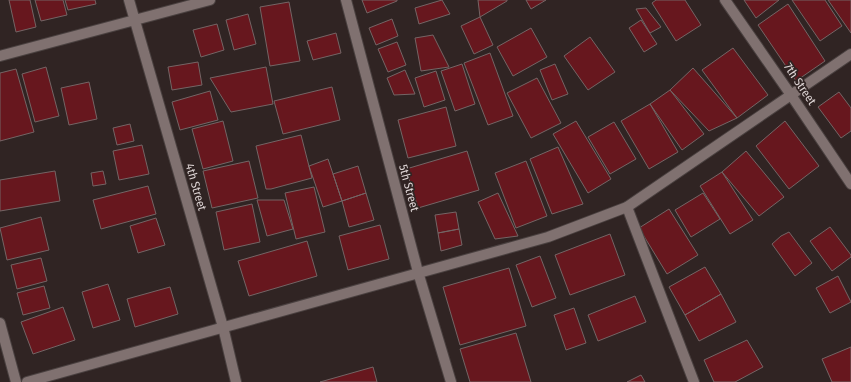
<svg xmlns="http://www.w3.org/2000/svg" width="851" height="382" font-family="'Fira Sans Condensed',sans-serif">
  <rect width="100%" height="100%" fill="#302423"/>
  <!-- building -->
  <path fill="#67171e" stroke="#746565" d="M 9,0 L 30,0 L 36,27 L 16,32 Z
    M 35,0 L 63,0 L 67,15 L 41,21 Z
    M 65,0 L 95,0 L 96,4 L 68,10 Z
    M 362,0 L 397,0 L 397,1 L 367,13 Z
    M 442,0 L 450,14 L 419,24 L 415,8 Z
    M 478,0 L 507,0 L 507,1 L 480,17 Z
    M 526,0 L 546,0 L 531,9 Z
    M 656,0 L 685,0 L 701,25 L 676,41 L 652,3 Z
    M 744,0 L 779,0 L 756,18 Z
    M 792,0 L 825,0 L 842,26 L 820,41 Z
    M 828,0 L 851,0 L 851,33 Z
    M 289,2 L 300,61 L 270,66 L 260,7 Z
    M 788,4 L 825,61 L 796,81 L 758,25 Z
    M 646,8 L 661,27 L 650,33 L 636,9 Z
    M 248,14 L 256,44 L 234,50 L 226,20 Z
    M 480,17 L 493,45 L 474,54 L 461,26 Z
    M 392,19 L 398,36 L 376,45 L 369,28 Z
    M 641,20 L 657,44 L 644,52 L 629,28 Z
    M 217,24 L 224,50 L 201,57 L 193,30 Z
    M 531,28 L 547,57 L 513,76 L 497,47 Z
    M 336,33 L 341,53 L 313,60 L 307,41 Z
    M 433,35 L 449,67 L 421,71 L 415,38 Z
    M 590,37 L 615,72 L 588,90 L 564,56 Z
    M 397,42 L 406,65 L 388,72 L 378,49 Z
    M 733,48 L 768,95 L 737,118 L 702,70 Z
    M 490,53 L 513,116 L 488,125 L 464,63 Z
    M 198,62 L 202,85 L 172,90 L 168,67 Z
    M 462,64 L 475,104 L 455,111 L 441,71 Z
    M 555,64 L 568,94 L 552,100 L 540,70 Z
    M 46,67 L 59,116 L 35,122 L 22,74 Z
    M 266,67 L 273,104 L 231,112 L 210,78 Z
    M 693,68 L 737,118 L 709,131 L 670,90 Z
    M 16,69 L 34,132 L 0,141 L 0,73 Z
    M 405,70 L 415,94 L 394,95 L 387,78 Z
    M 436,71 L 445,100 L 424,107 L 415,78 Z
    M 537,78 L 561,123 L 531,138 L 507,93 Z
    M 89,82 L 97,119 L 69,125 L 61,88 Z
    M 332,87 L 340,120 L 283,134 L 274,101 Z
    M 670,90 L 704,134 L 682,150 L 650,104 Z
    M 210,91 L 218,120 L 180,130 L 172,102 Z
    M 839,92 L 851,108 L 851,131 L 841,138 L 818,107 Z
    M 650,104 L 678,152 L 649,169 L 621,121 Z
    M 446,107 L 456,146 L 408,158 L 398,120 Z
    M 223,121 L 233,161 L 203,169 L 192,129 Z
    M 576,121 L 611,179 L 588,193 L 553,134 Z
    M 785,121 L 819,166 L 789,189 L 756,146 Z
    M 614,122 L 636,159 L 610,174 L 588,137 Z
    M 130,124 L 134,141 L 117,145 L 113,128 Z
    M 301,135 L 312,178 L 271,189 L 266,189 L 256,146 Z
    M 142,145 L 149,174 L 119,180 L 113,151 Z
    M 558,147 L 583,204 L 552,214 L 530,159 Z
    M 467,151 L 479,190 L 418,208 L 406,169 Z
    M 746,151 L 784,197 L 759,216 L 722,172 Z
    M 328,159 L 342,201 L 323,207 L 309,166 Z
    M 249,161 L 258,198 L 212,208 L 203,171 Z
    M 526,161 L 547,216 L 516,228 L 495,173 Z
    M 358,166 L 366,193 L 342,201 L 333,174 Z
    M 55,171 L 60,201 L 0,211 L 0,180 Z
    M 103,171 L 106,184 L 93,186 L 91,173 Z
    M 722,172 L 753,220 L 730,234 L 700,186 Z
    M 148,186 L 156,214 L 101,229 L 93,200 Z
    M 314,187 L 325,232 L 296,239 L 285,193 Z
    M 366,193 L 374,220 L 349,227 L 342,201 Z
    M 498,193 L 518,236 L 495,239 L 478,202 Z
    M 703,193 L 720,219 L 691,237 L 675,210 Z
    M 257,200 L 284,200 L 293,229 L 267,236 Z
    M 252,204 L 260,242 L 224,250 L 216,212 Z
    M 669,209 L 698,255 L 667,274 L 639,228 Z
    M 456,212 L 459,229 L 438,233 L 435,215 Z
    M 41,217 L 49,250 L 7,260 L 0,228 Z
    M 156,218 L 165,245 L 138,253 L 130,226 Z
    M 380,225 L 389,259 L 348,270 L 339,236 Z
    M 830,227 L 851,255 L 851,257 L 832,271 L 810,241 Z
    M 459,229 L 462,245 L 441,251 L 438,233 Z
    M 789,232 L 812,263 L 795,276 L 772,244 L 781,236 Z
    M 610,234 L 625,275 L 570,295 L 555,255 Z
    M 307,241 L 317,276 L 249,296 L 238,261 Z
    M 540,256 L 556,298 L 532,307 L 516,265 Z
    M 41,258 L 47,281 L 17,289 L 11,265 Z
    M 705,267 L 721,294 L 685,315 L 669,287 Z
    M 509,268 L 526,326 L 460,345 L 443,287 Z
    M 838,276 L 851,302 L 830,313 L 816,288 Z
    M 108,284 L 120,320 L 93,328 L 82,292 Z
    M 44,286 L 50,308 L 23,315 L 17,293 Z
    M 170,287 L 178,314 L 135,327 L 127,299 Z
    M 721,294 L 736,322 L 699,341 L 685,315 Z
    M 635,296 L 646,322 L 598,341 L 588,315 Z
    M 63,307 L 75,340 L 33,354 L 21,322 Z
    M 574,308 L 586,343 L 566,350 L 554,315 Z
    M 516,333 L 531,382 L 470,382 L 460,349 Z
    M 747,340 L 763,367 L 735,382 L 714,382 L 704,360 Z
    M 851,347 L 851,382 L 832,382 L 822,359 Z
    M 373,367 L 377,382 L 320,382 Z
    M 641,375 L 645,382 L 627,382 Z"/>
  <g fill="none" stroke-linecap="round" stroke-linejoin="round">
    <!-- minor casing -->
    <g stroke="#4a4140" stroke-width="12">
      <path id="minor" d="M 129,0 L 223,327 L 236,382
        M 346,0 L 418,272 L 451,382
        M 725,0 L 791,95 L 851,184
        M 0,56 L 210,0
        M 627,207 L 694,382
        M 0,323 L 16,382"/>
    </g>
    <!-- secondary casing -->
    <g stroke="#4a4140" stroke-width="12">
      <path id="secondary" d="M 27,382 L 548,237 L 627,207 L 851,54"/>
    </g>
    <!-- minor -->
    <use href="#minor" stroke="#807170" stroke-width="10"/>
    <!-- secondary -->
    <use href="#secondary" stroke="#807170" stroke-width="10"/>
  </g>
  <g text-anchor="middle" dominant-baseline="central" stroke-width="3.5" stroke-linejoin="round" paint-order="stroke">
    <!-- street labels -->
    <g font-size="12" fill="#ddd4d4" stroke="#302423">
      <text transform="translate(800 84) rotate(56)">7th Street</text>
      <text transform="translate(196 187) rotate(74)">4th Street</text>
      <text transform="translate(409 188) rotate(75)">5th Street</text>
    </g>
  </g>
</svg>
